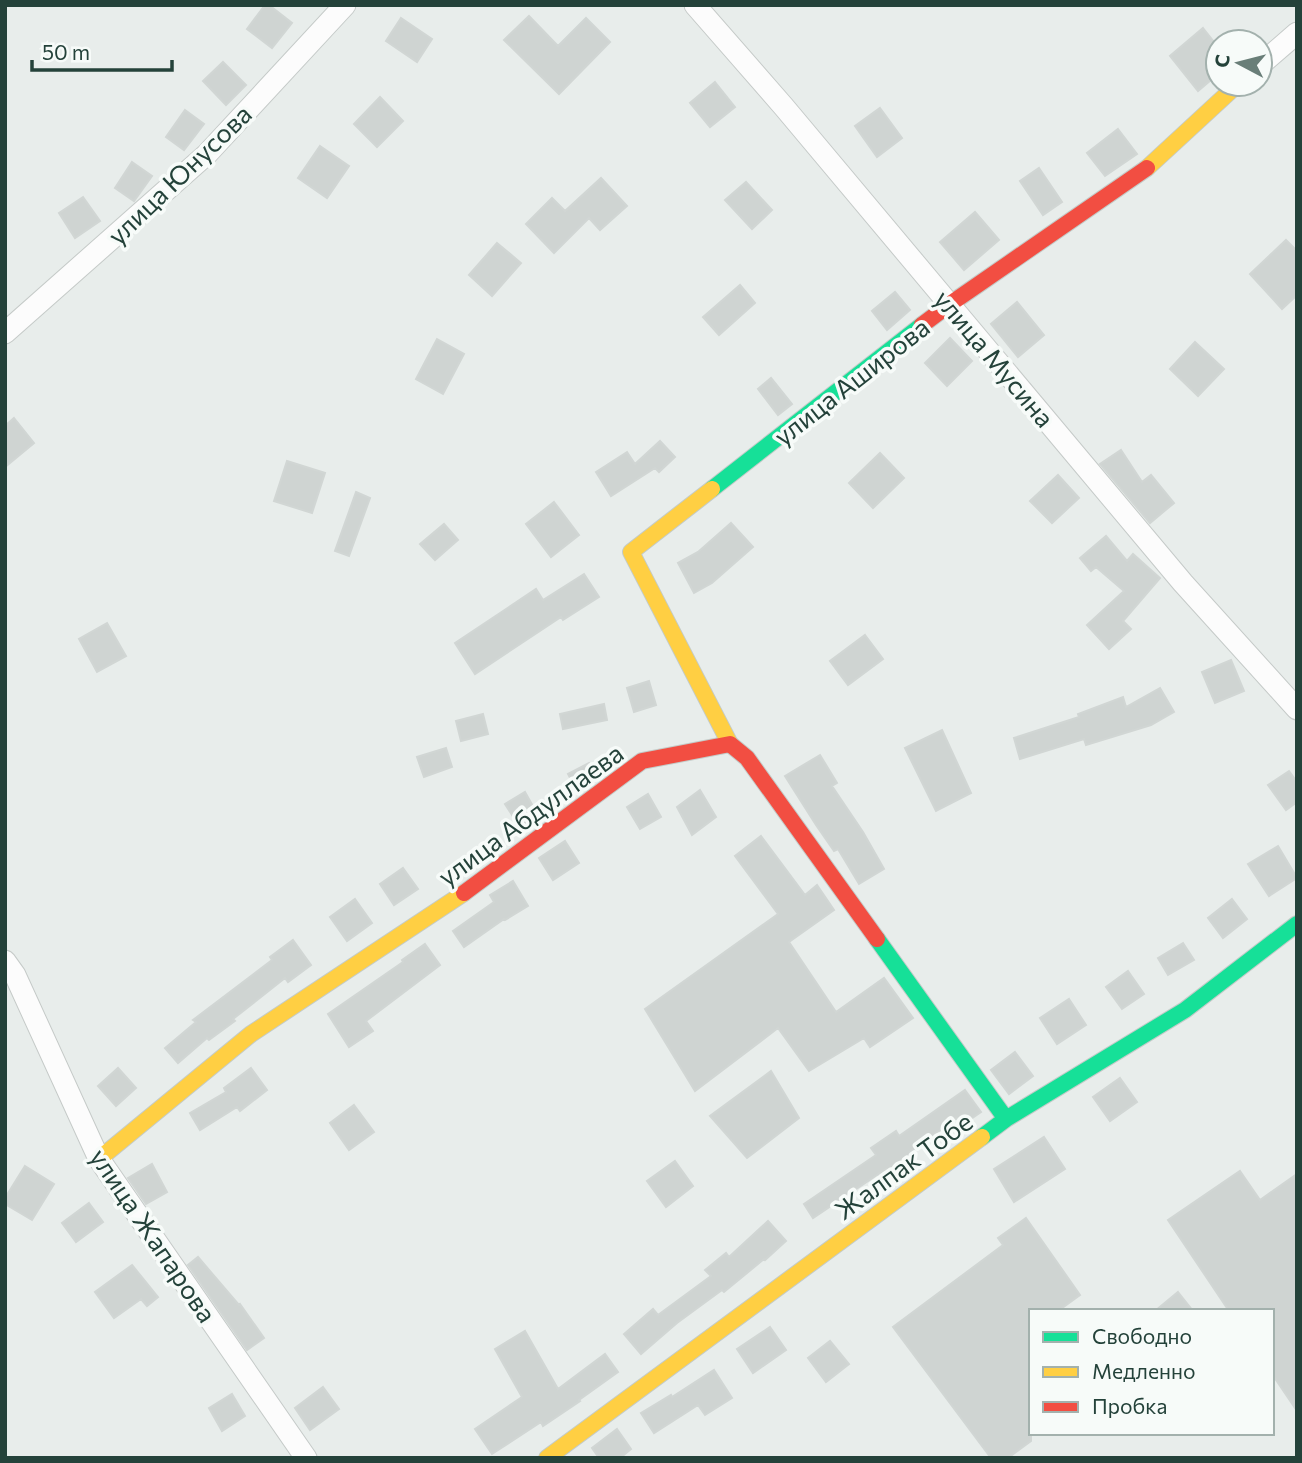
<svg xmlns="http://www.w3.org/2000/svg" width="1302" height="1463" font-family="Commissioner,sans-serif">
  <rect width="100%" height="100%" fill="#e8edeb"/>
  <!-- building -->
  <path fill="#cfd4d2" stroke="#d1d6d4" stroke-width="2" d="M 265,5 L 269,5 L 292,23 L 272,48 L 247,29 Z
    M 529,16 L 558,46 L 586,18 L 610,42 L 559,94 L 504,40 Z
    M 401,18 L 432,39 L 417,62 L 386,41 Z
    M 1203,28 L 1218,47 L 1218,74 L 1198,91 L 1170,56 Z
    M 223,62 L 246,85 L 226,105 L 203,81 Z
    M 715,82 L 735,107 L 710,127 L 690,103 Z
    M 380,97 L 403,121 L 377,147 L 354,124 Z
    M 880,108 L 902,138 L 877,157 L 855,126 Z
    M 185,110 L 204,124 L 184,150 L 166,137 Z
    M 1118,129 L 1137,154 L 1105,176 L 1087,153 Z
    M 320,146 L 349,166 L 327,198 L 298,178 Z
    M 132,162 L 152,176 L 134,201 L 115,188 Z
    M 1039,168 L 1062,202 L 1043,215 L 1020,181 Z
    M 601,178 L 627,206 L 600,230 L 589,218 L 554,253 L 526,224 L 552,198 L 565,211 Z
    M 746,182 L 772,210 L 752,229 L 725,200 Z
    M 83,197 L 100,221 L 75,238 L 59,213 Z
    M 975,212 L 999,240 L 964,270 L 940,242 Z
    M 1286,240 L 1297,251 L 1297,295 L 1282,309 L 1250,274 Z
    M 497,243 L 521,263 L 492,296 L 469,275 Z
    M 740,285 L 755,303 L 719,335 L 703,317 Z
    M 895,292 L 910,310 L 887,330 L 872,311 Z
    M 1017,302 L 1044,335 L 1018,357 L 991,324 Z
    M 950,338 L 972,361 L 947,386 L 925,363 Z
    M 437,339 L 464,354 L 443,394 L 416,379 Z
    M 1195,342 L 1224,369 L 1198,396 L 1170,369 Z
    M 771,378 L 792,404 L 778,415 L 758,389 Z
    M 14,418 L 34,443 L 5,467 L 5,426 Z
    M 660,441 L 675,457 L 659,472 L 655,468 L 611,496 L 596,472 L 627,452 L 635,464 Z
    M 1121,450 L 1142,482 L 1151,475 L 1174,503 L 1150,523 L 1100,464 Z
    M 880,453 L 904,478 L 873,508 L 849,483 Z
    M 287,461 L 325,473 L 312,513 L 274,501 Z
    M 1058,475 L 1079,498 L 1052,523 L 1030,501 Z
    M 356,492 L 370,498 L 349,556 L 335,551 Z
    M 554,502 L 579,535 L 551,557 L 526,524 Z
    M 731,523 L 753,547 L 712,583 L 694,593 L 678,563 L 698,552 Z
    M 444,524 L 458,540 L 435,560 L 420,544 Z
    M 1106,536 L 1127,561 L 1133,554 L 1160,578 L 1123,621 L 1131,629 L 1109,649 L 1087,625 L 1124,591 L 1096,567 L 1091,571 L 1080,558 Z
    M 584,574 L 599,597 L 563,620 L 561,617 L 475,674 L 455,643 L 536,589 L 543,600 Z
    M 107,623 L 126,656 L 97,672 L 79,639 Z
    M 865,635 L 883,659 L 848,685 L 830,661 Z
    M 1231,660 L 1244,691 L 1215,703 L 1202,672 Z
    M 649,681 L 656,705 L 634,712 L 627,688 Z
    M 1160,688 L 1174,712 L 1151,725 L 1086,745 L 1084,739 L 1020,759 L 1014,738 L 1079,717 L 1078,714 L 1123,697 L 1126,707 Z
    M 604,704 L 607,720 L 563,729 L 560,714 Z
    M 483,714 L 488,734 L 461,741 L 456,721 Z
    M 942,730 L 971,793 L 936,811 L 905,748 Z
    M 446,748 L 452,767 L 424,777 L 417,757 Z
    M 820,755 L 837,783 L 832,786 L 863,832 L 884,869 L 859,884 L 838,849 L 834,851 L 816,825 L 785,776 Z
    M 589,763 L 596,775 L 576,789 L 568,774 Z
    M 1289,771 L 1297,782 L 1297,802 L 1286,810 L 1268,785 Z
    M 700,790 L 716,817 L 692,835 L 677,807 Z
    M 525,792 L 539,817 L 521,829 L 505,804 Z
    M 648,794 L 661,817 L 640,829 L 627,807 Z
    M 761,836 L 805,895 L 817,885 L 834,910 L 789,942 L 836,1012 L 884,978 L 913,1018 L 870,1047 L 864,1038 L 809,1071 L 778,1028 L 695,1091 L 645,1009 L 778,914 L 735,856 Z
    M 565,841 L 579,863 L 553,880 L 539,858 Z
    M 1278,846 L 1297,878 L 1269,896 L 1248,864 Z
    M 403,868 L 418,889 L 394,905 L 380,884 Z
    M 513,881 L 528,906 L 505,920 L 504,919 L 464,947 L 453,931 L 494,902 L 490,895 Z
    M 355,899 L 372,923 L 347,941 L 330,917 Z
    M 1232,899 L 1247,919 L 1223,938 L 1208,918 Z
    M 293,940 L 311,965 L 288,982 L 285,978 L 233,1019 L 235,1021 L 209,1040 L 207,1038 L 178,1063 L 165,1048 L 196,1022 L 193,1020 L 272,960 L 270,957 Z
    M 1183,943 L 1194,960 L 1168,975 L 1158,958 Z
    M 425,944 L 440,965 L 366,1021 L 373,1031 L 349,1047 L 328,1014 L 403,962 L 402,960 Z
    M 1128,971 L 1144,994 L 1122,1009 L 1106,987 Z
    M 1069,999 L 1086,1025 L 1057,1044 L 1040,1018 Z
    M 1015,1052 L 1033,1076 L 1009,1094 L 991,1070 Z
    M 118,1068 L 136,1088 L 116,1106 L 98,1086 Z
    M 251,1068 L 267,1090 L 240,1111 L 237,1107 L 200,1130 L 190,1113 L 226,1092 L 224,1088 Z
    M 771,1071 L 799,1118 L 747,1158 L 710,1116 Z
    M 1120,1078 L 1137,1102 L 1110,1121 L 1093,1097 Z
    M 965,1090 L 981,1112 L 962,1125 L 957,1118 L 910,1152 L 913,1156 L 888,1173 L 886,1169 L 813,1218 L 804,1204 L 876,1155 L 871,1148 L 896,1131 L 899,1136 Z
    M 354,1105 L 374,1132 L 349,1150 L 330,1123 Z
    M 1044,1137 L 1065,1169 L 1014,1202 L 994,1169 Z
    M 675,1161 L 693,1186 L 666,1207 L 647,1181 Z
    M 152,1164 L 167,1192 L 146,1204 L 128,1178 Z
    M 25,1166 L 54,1184 L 32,1220 L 5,1204 L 5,1198 Z
    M 1240,1171 L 1260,1200 L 1297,1174 L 1297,1411 L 1272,1374 L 1272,1311 L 1229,1311 L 1168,1220 Z
    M 89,1203 L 103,1222 L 76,1242 L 62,1223 Z
    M 1026,1218 L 1080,1295 L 1058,1311 L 1031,1311 L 1031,1441 L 1008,1458 L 991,1458 L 893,1327 L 1003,1245 L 998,1238 Z
    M 768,1221 L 786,1241 L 765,1260 L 764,1259 L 724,1292 L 722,1290 L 677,1323 L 641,1354 L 624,1334 L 653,1309 L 658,1315 L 711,1276 L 705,1270 L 726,1253 L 729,1257 Z
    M 198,1257 L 239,1305 L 240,1304 L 264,1338 L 247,1350 L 188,1265 Z
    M 132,1265 L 158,1297 L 147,1306 L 141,1299 L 114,1318 L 95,1292 Z
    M 1178,1292 L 1193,1311 L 1155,1311 Z
    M 770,1327 L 786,1350 L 753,1373 L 737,1349 Z
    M 525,1331 L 558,1389 L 605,1354 L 618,1372 L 579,1400 L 580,1401 L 543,1426 L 541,1422 L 492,1454 L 475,1429 L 522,1397 L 495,1349 Z
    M 830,1341 L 849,1364 L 826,1382 L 808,1358 Z
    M 714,1370 L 732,1398 L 705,1415 L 698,1405 L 654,1433 L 641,1413 L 671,1395 L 672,1397 Z
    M 323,1387 L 339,1409 L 310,1430 L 295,1408 Z
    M 232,1394 L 245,1416 L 222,1431 L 209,1408 Z
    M 617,1429 L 631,1449 L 620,1458 L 599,1458 L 592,1448 Z"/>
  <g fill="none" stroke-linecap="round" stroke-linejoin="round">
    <!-- street casing -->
    <g stroke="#c5cac8" stroke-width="23">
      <path id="street" d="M 695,5 L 784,107 L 1183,583 L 1297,709
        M 1260,65 L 1297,33
        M 5,333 L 207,154 L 345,5
        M 5,961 L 15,975 L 99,1159 L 306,1458"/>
    </g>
    <!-- fast casing -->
    <g stroke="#c3cbc8" stroke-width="18">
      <path id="fast" d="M 712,489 L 922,325
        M 877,939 L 1006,1119
        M 982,1137 L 1006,1119 L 1185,1010 L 1297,924"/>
    </g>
    <!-- slow casing -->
    <g stroke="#c3cbc8" stroke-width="18">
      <path id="slow" d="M 1147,168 L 1238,84
        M 712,489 L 631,552 L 730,744
        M 99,1159 L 251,1034 L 464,893
        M 547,1458 L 982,1137"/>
    </g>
    <!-- jam casing -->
    <g stroke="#c3cbc8" stroke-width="18">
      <path id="jam" d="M 922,325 L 950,304 L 1147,168
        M 464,893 L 642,761 L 730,744 L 747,758 L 877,939"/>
    </g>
    <!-- street -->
    <use href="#street" stroke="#fcfcfc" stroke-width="21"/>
    <!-- fast -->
    <use href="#fast" stroke="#16e098" stroke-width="16"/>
    <!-- slow -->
    <use href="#slow" stroke="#ffcf43" stroke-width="16"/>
    <!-- jam -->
    <use href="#jam" stroke="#f24e42" stroke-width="16"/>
  </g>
  <g text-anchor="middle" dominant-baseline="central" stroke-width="7" stroke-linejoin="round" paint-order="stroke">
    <!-- street labels -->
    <g font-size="26" fill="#24423a" stroke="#f7fbf9">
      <text transform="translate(179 174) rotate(-44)">улица Юнусова</text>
      <text transform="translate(995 358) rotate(50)">улица Мусина</text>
      <text transform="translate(851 381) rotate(-38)">улица Аширова</text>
      <text transform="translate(530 814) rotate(-36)">улица Абдуллаева</text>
      <text transform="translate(903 1165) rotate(-36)">Жалпак Тобе</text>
      <text transform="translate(154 1235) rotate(56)">улица Жапарова</text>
    </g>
  </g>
  <!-- border -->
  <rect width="1302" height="1463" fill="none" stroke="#24423a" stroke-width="14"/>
  <!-- legend -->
  <rect x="1029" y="1309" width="245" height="126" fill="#f7fbf9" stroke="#a3b1ad" stroke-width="2"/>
  <rect x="1043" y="1332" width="35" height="10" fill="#16e098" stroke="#a3b1ad" stroke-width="2"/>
  <text x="1092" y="1344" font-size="21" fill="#24423a">Свободно</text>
  <rect x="1043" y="1367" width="35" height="10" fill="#ffcf43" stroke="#a3b1ad" stroke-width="2"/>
  <text x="1092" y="1379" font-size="21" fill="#24423a">Медленно</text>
  <rect x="1043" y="1402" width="35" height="10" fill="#f24e42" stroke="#a3b1ad" stroke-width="2"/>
  <text x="1092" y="1414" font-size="21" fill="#24423a">Пробка</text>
  <!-- north arrow -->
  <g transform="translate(1239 63) rotate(277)"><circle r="33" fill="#f7fbf9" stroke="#a3b1ad" stroke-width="2"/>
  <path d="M0-5L12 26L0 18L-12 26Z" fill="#697e78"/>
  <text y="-10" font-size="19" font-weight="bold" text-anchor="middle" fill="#24423a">С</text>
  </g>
  <!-- scale -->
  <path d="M32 60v10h140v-10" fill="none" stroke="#24423a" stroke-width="3.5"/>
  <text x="42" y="60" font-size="21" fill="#24423a" stroke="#f7fbf9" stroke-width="5" paint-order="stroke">50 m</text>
</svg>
